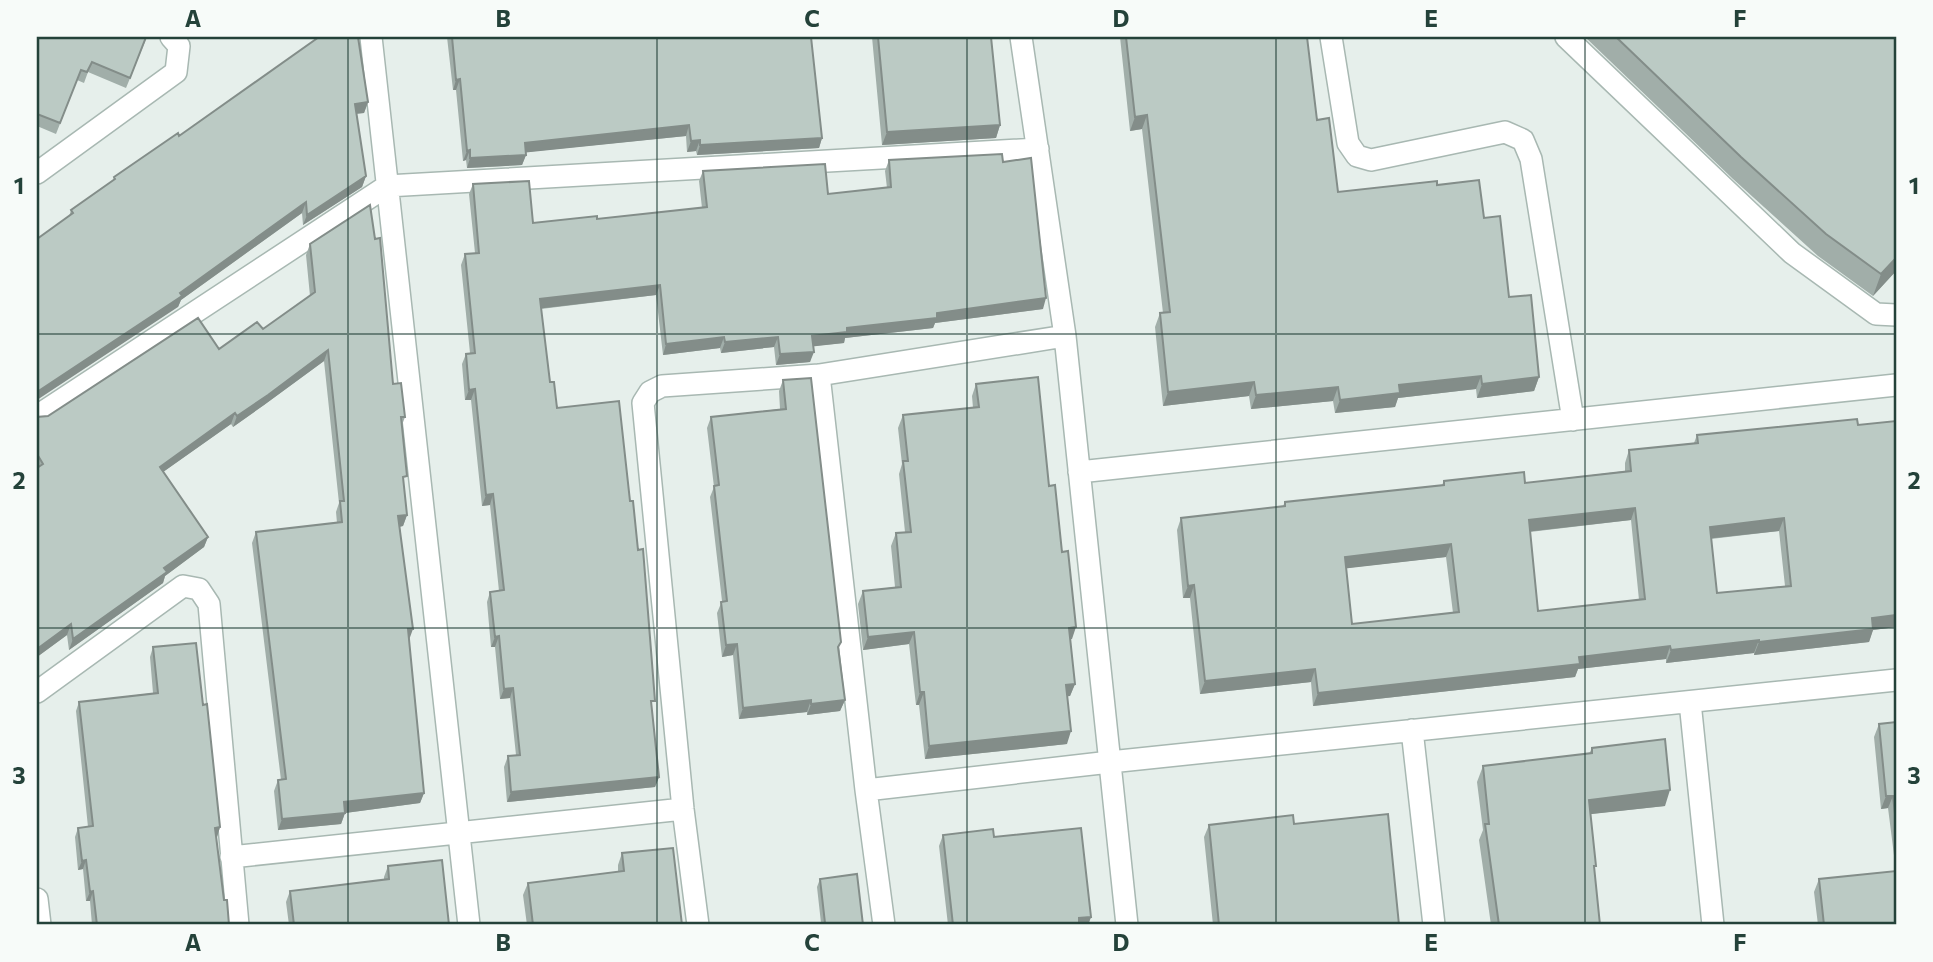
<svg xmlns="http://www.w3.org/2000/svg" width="1933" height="962" font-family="Commissioner,sans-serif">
  <rect width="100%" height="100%" fill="#e6efeb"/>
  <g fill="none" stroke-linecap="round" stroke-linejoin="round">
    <!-- minor casing -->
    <g stroke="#a8b8b2" stroke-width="24">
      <path id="minor" d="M 371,37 L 469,925
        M 1021,37 L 1065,336 L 1127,925
        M 1331,37 L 1348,143 L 1357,156 L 1371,160 L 1505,132 L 1523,140 L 1531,159 L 1573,420
        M 1566,37 L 1792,253 L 1876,314 L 1896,315
        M 37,173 L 176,72 L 179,46 L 171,37
        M 819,375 L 866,790 L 884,925
        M 37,416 L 387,186 L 1038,149
        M 1079,472 L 1896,385
        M 37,692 L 183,586 L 199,589 L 209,604 L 238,925
        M 1690,702 L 1713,925
        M 1412,730 L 1434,925
        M 866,790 L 1110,762 L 1896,680
        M 231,857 L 683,809
        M 37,899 L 40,925
        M 698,925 L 683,809 L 643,403 L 650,392 L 662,386 L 819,375 L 1065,336"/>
    </g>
    <!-- minor -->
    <use href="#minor" stroke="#fff" stroke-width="21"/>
  </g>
  <!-- wall -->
  <path fill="#a1aea9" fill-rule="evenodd" d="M 37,37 L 147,37 L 126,88 L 88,72 L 84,83 L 77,80 L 56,134 L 37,126 Z
    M 447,37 L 811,37 L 822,138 L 819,148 L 697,155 L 696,151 L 687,152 L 686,136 L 526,152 L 526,155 L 522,165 L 467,168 L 466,160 L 463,161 L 456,90 L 453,90 Z
    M 872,37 L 991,37 L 1000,125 L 996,138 L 882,145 Z
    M 1120,37 L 1307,37 L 1317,120 L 1338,192 L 1437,185 L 1484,218 L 1509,297 L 1539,377 L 1534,391 L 1477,398 L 1476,389 L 1398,398 L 1395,407 L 1335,413 L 1333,401 L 1251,409 L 1249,396 L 1163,406 L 1155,327 L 1160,313 L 1163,313 L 1142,129 L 1130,131 Z
    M 1585,37 L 1896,37 L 1896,271 L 1873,296 L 1818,256 L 1733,179 Z
    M 368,102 L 364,113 L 356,114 L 366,176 L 362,187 L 303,225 L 302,213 L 181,300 L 178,307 L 69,217 L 71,210 L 113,180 L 114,177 L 179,136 Z
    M 889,160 L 1003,162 L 1043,309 L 935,323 L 933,328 L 845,338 L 844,343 L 813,346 L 810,362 L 776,365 L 774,347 L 721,353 L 720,348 L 663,355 L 656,295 L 541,309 L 550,382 L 652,710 L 659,777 L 655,787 L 507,802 L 504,767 L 508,756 L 516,755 L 510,698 L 500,699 L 495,647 L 491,647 L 487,602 L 490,592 L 499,591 L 490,505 L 482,506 L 471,400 L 465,400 L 462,364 L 466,354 L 470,353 L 461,265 L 465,254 L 475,253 L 469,194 L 473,184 L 533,223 L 597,219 L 702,208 L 699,181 L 703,171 L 828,194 L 887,188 L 885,171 Z
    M 310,244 L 393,384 L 405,417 L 402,425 L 404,485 L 407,515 L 403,526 L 400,527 L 409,640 L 424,793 L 420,803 L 345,813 L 341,824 L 278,830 L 274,791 L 278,780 L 281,780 L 252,543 L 256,532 L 337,523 L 336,512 L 339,503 L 324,361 L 264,405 L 233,427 L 231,424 L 163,472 L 208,537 L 204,547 L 165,576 L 163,583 L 69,650 L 67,635 L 37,657 L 37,417 L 48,416 L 219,349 L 263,329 L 310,296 L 306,255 Z
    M 783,380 L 839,649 L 845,700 L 840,711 L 807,715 L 807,712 L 739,719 L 733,655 L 722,657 L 717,613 L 722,601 L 710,497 L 714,487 L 707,428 L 711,417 L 780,409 L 779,391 Z
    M 976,384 L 1049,486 L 1072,639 L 1070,639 L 1075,684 L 1070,696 L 1067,696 L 1067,744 L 925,759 L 919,705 L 916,705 L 909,644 L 863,650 L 858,604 L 863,591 L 895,587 L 891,546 L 896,533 L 905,532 L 899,474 L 902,464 L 898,428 L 903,415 L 973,408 L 972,396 Z
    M 1896,421 L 1896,627 L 1873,630 L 1869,642 L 1754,655 L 1754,653 L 1666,663 L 1666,659 L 1578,669 L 1575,677 L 1313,706 L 1311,682 L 1200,694 L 1190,598 L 1183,598 L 1177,530 L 1181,518 L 1283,506 L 1285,502 L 1442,485 L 1444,481 L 1525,483 L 1625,471 L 1625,463 L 1629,450 L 1694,443 L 1697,435 L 1858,425 ZM 1631,520 L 1639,600 L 1538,611 L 1530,532 ZM 1779,531 L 1785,586 L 1717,593 L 1711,539 ZM 1446,557 L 1453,613 L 1352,624 L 1346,568 Z
    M 153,647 L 203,705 L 220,827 L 217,837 L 216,837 L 224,900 L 229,925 L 92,925 L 90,901 L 86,901 L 83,869 L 78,870 L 75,837 L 78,828 L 88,827 L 76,711 L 79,702 L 153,693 L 150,657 Z
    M 1896,722 L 1896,925 L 1818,925 L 1814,892 L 1819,879 L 1896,871 L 1888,808 L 1881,809 L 1874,737 L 1879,724 Z
    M 1592,748 L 1665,806 L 1590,814 L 1594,870 L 1600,925 L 1491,925 L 1479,840 L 1483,830 L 1477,782 L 1483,766 L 1589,754 Z
    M 1294,824 L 1399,925 L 1213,925 L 1204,837 L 1209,825 Z
    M 943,835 L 994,837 L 1091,917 L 1088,925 L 948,925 L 939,846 Z
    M 622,853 L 682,925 L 527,925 L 523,895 L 528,883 L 618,872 L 618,865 Z
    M 388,866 L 449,925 L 289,925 L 286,902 L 290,891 L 384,880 L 384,877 Z
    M 820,879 L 863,925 L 821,923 L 817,887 Z"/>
  <!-- shaded-wall -->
  <path fill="#838d89" d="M 243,37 L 257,37 L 242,39 Z
    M 460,79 L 456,90 L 453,90 L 456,80 Z
    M 368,102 L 364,113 L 351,114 L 355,104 Z
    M 1147,115 L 1142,129 L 1130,131 L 1135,117 Z
    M 689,125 L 686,136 L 521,153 L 525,143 Z
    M 1000,125 L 996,138 L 882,145 L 887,132 Z
    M 822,138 L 819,148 L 697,155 L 700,145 Z
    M 700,140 L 696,151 L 687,152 L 691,141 Z
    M 470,150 L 466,160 L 463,161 L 467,151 Z
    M 526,155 L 522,165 L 467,168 L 470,158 Z
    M 366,176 L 362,187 L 303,225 L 307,215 Z
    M 306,202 L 302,213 L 181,300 L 178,307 L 37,400 L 37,392 L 180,293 Z
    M 1896,258 L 1896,271 L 1873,296 L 1881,274 Z
    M 660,285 L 656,295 L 536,309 L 540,299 Z
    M 1046,298 L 1043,309 L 935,323 L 933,328 L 845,338 L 844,343 L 808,347 L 812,336 L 847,328 L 937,313 Z
    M 724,337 L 720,348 L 663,355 L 666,344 Z
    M 778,337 L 774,347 L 721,353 L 725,342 Z
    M 328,350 L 324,361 L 264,405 L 233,427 L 237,416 Z
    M 814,352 L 810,362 L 776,365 L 780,354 Z
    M 1481,376 L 1476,389 L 1398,398 L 1395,407 L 1335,413 L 1340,400 L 1399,385 Z
    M 1539,377 L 1534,391 L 1477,398 L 1482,384 Z
    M 1254,382 L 1249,396 L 1163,406 L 1168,392 Z
    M 1338,387 L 1333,401 L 1251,409 L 1256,395 Z
    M 475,389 L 471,400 L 465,400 L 469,390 Z
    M 235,413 L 231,424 L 156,477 L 160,467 Z
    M 493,494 L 490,505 L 482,506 L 486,495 Z
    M 1635,508 L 1631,520 L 1525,532 L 1529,520 Z
    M 407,515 L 403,526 L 395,527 L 398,516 Z
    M 1784,518 L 1779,531 L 1705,539 L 1710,527 Z
    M 208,537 L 204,547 L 165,576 L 163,583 L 69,650 L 73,639 L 164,568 Z
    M 1451,544 L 1446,557 L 1341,569 L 1345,557 Z
    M 1194,585 L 1190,598 L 1183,598 L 1188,586 Z
    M 1896,615 L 1896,627 L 1873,630 L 1869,642 L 1754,655 L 1759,642 L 1872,618 Z
    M 71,624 L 67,635 L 37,657 L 37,649 Z
    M 1076,627 L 1072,639 L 1064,640 L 1069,628 Z
    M 408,629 L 413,629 L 409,640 Z
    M 914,632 L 909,644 L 863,650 L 868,637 Z
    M 499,636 L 495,647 L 491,647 L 495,637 Z
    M 1759,640 L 1754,653 L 1666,663 L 1671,650 Z
    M 737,644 L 733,655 L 722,657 L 726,645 Z
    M 1670,646 L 1666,659 L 1578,669 L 1575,677 L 1313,706 L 1318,693 L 1579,657 Z
    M 1315,669 L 1311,682 L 1200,694 L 1205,681 Z
    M 1075,684 L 1070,696 L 1061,697 L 1066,685 Z
    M 513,688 L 510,698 L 500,699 L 504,689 Z
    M 920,692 L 924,692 L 919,705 L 916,705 Z
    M 811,700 L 807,712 L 739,719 L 743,708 Z
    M 845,700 L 840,711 L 807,715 L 811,704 Z
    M 1071,731 L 1067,744 L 925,759 L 929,746 Z
    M 659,777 L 655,787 L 507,802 L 511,792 Z
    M 1670,790 L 1665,806 L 1583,815 L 1589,800 Z
    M 424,793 L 420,803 L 345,813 L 341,824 L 278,830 L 282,819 L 344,802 Z
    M 1886,796 L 1893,796 L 1888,808 L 1881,809 Z
    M 220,827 L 217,837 L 211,837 L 215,828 Z
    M 86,860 L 83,869 L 78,870 L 82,861 Z
    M 93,891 L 90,901 L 86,901 L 90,892 Z
    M 1091,917 L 1088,925 L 1076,925 L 1079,918 Z"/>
  <!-- building -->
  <path fill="#bbcac4" stroke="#838d89" stroke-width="2" fill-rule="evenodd" d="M 37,37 L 146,37 L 130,78 L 92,62 L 87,72 L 81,70 L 60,123 L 37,114 Z
    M 319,37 L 358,37 L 368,102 L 355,104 L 366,176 L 307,215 L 306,202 L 180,293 L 182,296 L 37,392 L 37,239 L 73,213 L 71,210 L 115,179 L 114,177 L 178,133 L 179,136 Z
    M 452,37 L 811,37 L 822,138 L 700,145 L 700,140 L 691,141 L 689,125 L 525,143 L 526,155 L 470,158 L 470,150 L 467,151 L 460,79 L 456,80 Z
    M 878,37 L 991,37 L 1000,125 L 887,132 Z
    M 1126,37 L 1307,37 L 1317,120 L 1329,118 L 1338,192 L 1437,181 L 1437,185 L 1479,180 L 1484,218 L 1500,216 L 1509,297 L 1531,295 L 1539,377 L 1482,384 L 1481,376 L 1399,385 L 1400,393 L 1340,400 L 1338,387 L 1256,395 L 1254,382 L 1168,392 L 1160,313 L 1170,312 L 1147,115 L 1135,117 Z
    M 1616,37 L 1896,37 L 1896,258 L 1881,274 L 1826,234 L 1741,157 Z
    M 1002,154 L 1003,162 L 1031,158 L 1046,298 L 937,313 L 937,318 L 847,328 L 847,332 L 812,336 L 814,352 L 780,354 L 778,337 L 725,342 L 724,337 L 666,344 L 660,285 L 540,299 L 550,382 L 554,382 L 557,408 L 619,401 L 630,501 L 633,501 L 638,550 L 643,549 L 655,701 L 651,701 L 659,777 L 511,792 L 508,756 L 520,755 L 513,688 L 504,689 L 499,636 L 495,637 L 490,592 L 504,590 L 493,494 L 486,495 L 475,389 L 469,390 L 466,354 L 475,353 L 465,254 L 479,253 L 473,184 L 529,181 L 533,223 L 597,216 L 597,219 L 707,207 L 703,171 L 825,164 L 828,194 L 891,187 L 889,160 Z
    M 370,205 L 375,239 L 380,238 L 393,384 L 401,383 L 405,417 L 401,417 L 407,476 L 403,477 L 407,515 L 398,516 L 413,629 L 408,629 L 424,793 L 344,802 L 345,813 L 282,819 L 278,780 L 286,779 L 256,532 L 342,522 L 340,501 L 344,501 L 328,350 L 268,395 L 237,416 L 235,413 L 160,467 L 208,537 L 164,568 L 167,572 L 73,639 L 71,624 L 37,649 L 37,468 L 43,464 L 37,454 L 37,417 L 48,416 L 198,318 L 219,349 L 257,322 L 263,329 L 315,292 L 310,244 Z
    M 1038,377 L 1049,486 L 1055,485 L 1062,552 L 1068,551 L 1076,627 L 1069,628 L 1075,684 L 1066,685 L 1071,731 L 929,746 L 924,692 L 920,692 L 914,632 L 868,637 L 863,591 L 901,587 L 896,533 L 911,532 L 903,461 L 908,461 L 903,415 L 979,407 L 976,384 Z
    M 811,378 L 841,642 L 838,647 L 845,700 L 811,704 L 811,700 L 743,708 L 737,644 L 726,645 L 721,602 L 727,601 L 714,486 L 719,485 L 711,417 L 786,409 L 783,380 Z
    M 1857,419 L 1858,425 L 1896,421 L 1896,615 L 1872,618 L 1873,629 L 1759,642 L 1759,640 L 1671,650 L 1670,646 L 1579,657 L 1580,664 L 1318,693 L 1315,669 L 1205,681 L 1194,585 L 1188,586 L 1181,518 L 1285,506 L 1285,502 L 1444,485 L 1444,481 L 1524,472 L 1525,483 L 1631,471 L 1629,450 L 1698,443 L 1697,435 ZM 1635,508 L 1645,599 L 1538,611 L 1529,520 ZM 1784,518 L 1791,586 L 1717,593 L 1710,527 ZM 1451,544 L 1459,612 L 1352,624 L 1345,557 Z
    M 196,643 L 203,705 L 207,704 L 220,827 L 215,828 L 224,900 L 227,900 L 229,925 L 97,925 L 93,891 L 90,892 L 86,860 L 82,861 L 78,828 L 93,826 L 79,702 L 158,693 L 153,647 Z
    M 1896,722 L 1896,823 L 1893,796 L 1886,796 L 1879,724 Z
    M 1665,739 L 1670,790 L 1589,800 L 1596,866 L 1594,866 L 1600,925 L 1540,925 L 1540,923 L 1518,925 L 1499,925 L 1485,824 L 1489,824 L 1483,766 L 1592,753 L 1592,748 Z
    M 1388,814 L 1399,925 L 1219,925 L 1209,825 L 1293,815 L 1294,824 Z
    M 1081,828 L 1091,917 L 1079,918 L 1079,925 L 953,925 L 943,835 L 993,829 L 994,837 Z
    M 673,848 L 682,925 L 533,925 L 528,883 L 624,871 L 622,853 Z
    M 442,860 L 449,925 L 294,925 L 290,891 L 389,879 L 388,866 Z
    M 1896,871 L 1896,925 L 1824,925 L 1819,879 Z
    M 857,874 L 863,925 L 803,925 L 825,923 L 820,879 Z"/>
  <!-- grid -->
  <path fill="none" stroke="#24423a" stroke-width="2" stroke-opacity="0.55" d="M 348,37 L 348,925M 657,37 L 657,925M 967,37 L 967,925M 1276,37 L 1276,925M 1585,37 L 1585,925M 37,334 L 1896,334M 37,628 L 1896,628"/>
  <!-- border -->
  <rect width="1933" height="962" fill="none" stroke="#f7fbf9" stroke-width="77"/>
  <rect x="38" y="38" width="1857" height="885" fill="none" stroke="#24423a" stroke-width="2.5"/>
  <g font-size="23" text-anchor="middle" font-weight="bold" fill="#24423a">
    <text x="193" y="27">A</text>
    <text x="503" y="27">B</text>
    <text x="812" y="27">C</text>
    <text x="1121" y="27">D</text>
    <text x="1431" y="27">E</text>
    <text x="1740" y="27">F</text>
    <text x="19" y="194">1</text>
    <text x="1914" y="194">1</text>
    <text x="19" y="489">2</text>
    <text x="1914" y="489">2</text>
    <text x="19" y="784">3</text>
    <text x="1914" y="784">3</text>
    <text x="193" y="951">A</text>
    <text x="503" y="951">B</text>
    <text x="812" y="951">C</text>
    <text x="1121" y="951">D</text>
    <text x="1431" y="951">E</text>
    <text x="1740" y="951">F</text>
  </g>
</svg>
